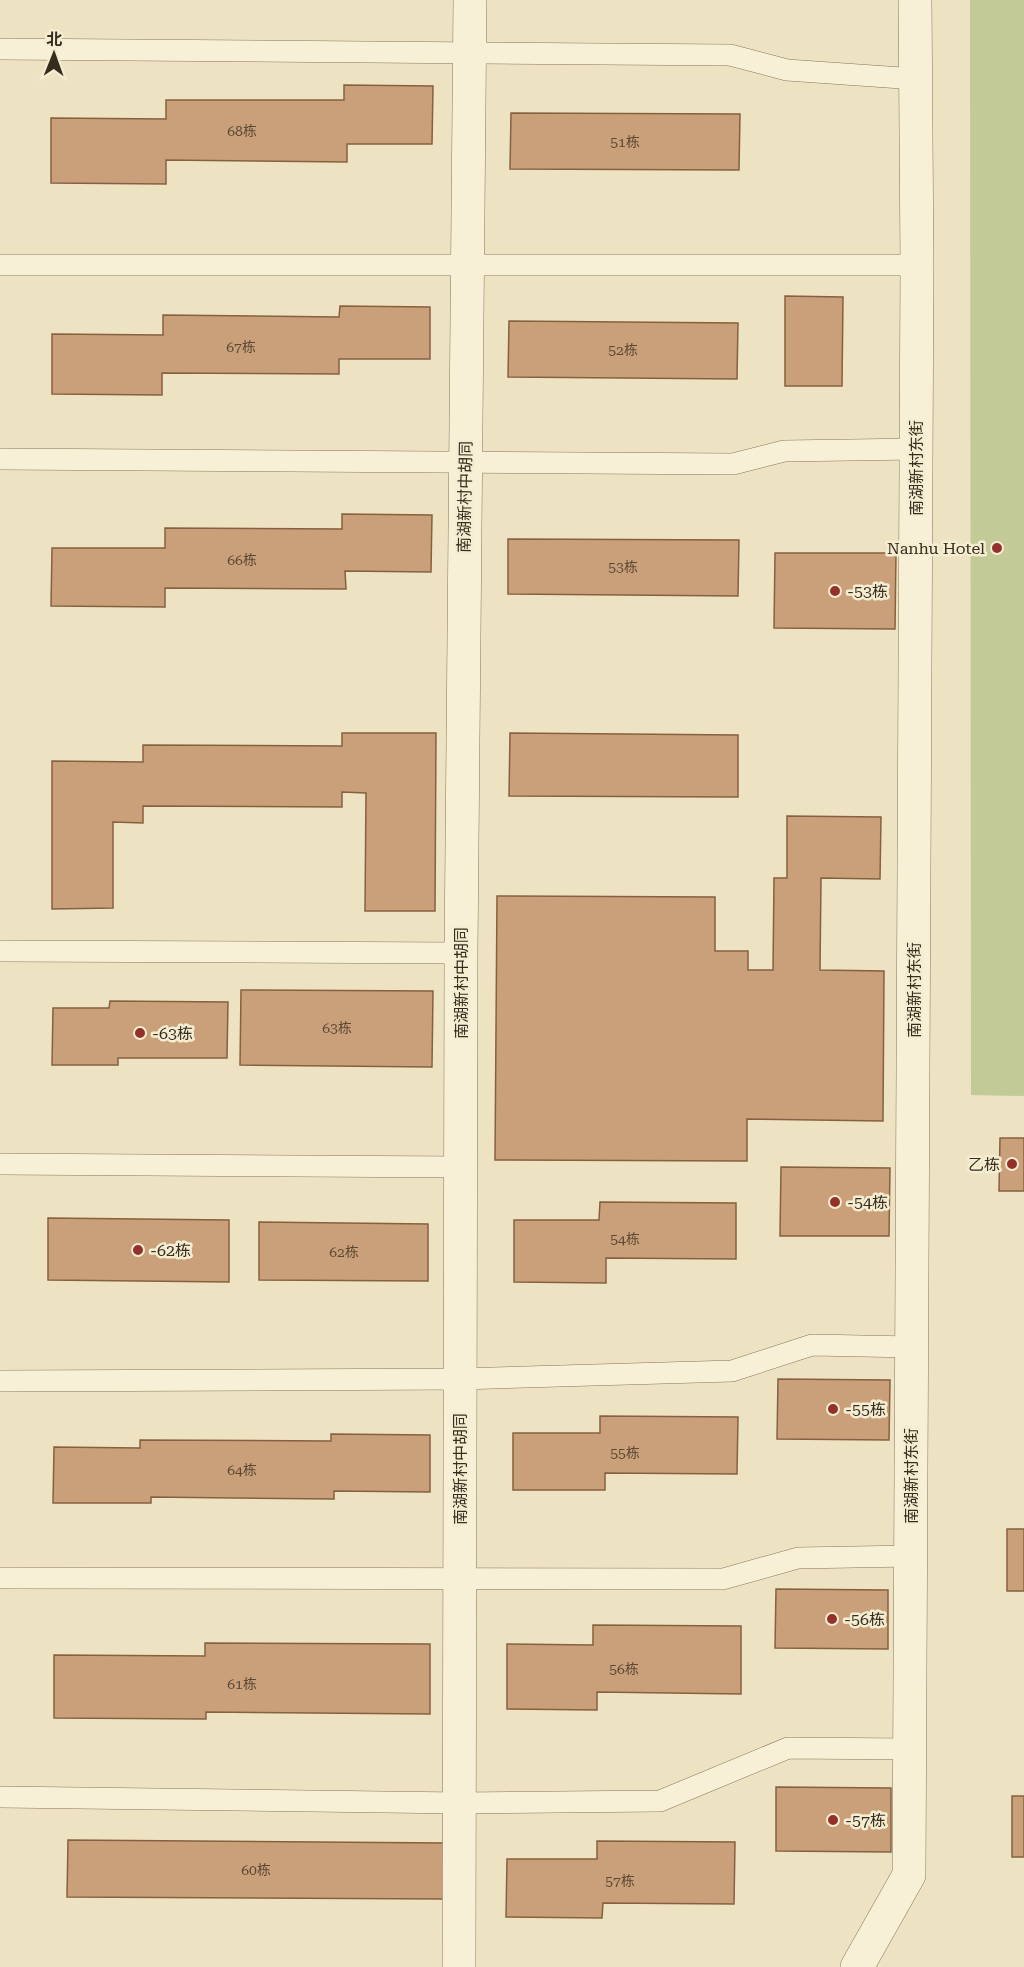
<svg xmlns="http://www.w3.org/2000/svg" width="1024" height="1967" font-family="'Roboto Serif','Noto Sans SC',serif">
  <rect width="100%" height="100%" fill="#ede3c3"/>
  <!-- green -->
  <path fill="#c2cb97" d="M 970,0 L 1024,0 L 1024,1096 L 971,1095 Z"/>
  <!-- building -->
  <path fill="#caa07a" stroke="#866040" stroke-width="1.5" d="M 344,85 L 433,86 L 432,144 L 347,144 L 347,162 L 166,160 L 166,184 L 51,183 L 51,118 L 166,119 L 166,100 L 344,100 Z
    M 511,113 L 740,114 L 739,170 L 510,169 Z
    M 785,296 L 843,297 L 842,386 L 785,386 Z
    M 340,306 L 430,307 L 430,359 L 339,359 L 339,374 L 162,373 L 162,395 L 52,394 L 52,334 L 163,335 L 163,315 L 339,317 Z
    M 509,321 L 738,323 L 737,379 L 508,377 Z
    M 342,514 L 432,515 L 431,572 L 345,571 L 346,589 L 165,588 L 165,607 L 51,606 L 52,548 L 165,548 L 165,528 L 342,529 Z
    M 508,539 L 739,540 L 738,596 L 508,594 Z
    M 775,553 L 896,553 L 895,629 L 774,628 Z
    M 342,733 L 436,733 L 435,911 L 365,911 L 366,793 L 342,792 L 342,807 L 143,806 L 143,823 L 113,822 L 113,908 L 52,909 L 52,761 L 143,762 L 143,745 L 342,746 Z
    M 510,733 L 738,735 L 738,797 L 509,796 Z
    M 787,816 L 881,817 L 880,879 L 821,878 L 820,970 L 884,971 L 883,1121 L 747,1119 L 747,1161 L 495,1160 L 497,896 L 715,897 L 715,951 L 748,951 L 748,970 L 773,970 L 774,878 L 787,878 Z
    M 241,990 L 433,991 L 432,1067 L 240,1065 Z
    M 110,1001 L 228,1002 L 227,1058 L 118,1058 L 118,1065 L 52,1065 L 53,1008 L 109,1008 Z
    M 1000,1138 L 1024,1138 L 1024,1191 L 999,1191 Z
    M 781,1167 L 890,1168 L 889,1236 L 780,1236 Z
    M 600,1202 L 736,1203 L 736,1259 L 606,1258 L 606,1283 L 514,1282 L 514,1220 L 599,1220 Z
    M 48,1218 L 229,1220 L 229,1282 L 48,1280 Z
    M 259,1222 L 428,1224 L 428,1281 L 259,1280 Z
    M 778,1379 L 890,1380 L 889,1440 L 777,1439 Z
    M 600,1416 L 738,1417 L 737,1474 L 605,1473 L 605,1490 L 513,1490 L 513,1433 L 600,1433 Z
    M 331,1434 L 430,1435 L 430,1492 L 334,1491 L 334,1499 L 151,1497 L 151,1503 L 53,1503 L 54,1447 L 140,1448 L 140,1440 L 331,1441 Z
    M 1007,1529 L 1024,1529 L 1024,1591 L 1007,1591 Z
    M 776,1589 L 888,1590 L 888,1649 L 775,1648 Z
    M 593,1625 L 741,1626 L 741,1694 L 597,1692 L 597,1710 L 507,1709 L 507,1644 L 593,1645 Z
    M 205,1643 L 430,1644 L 430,1714 L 206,1712 L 206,1719 L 54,1718 L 54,1655 L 205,1656 Z
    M 776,1787 L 891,1788 L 891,1852 L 776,1851 Z
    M 1012,1796 L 1024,1796 L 1024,1857 L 1012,1857 Z
    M 68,1840 L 445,1843 L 445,1899 L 67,1897 Z
    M 597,1841 L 735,1842 L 734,1904 L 603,1903 L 602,1918 L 506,1917 L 507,1859 L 597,1859 Z"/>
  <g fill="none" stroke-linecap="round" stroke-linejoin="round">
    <!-- lane casing -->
    <g stroke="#87755a" stroke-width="22">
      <path id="lane" d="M 0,49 L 730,55 L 787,70 L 916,79
        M 0,265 L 917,265
        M 0,459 L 733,464 L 784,451 L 916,449
        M 0,951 L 461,953
        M 0,1164 L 461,1167
        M 0,1381 L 460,1379 L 732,1371 L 812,1345 L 912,1347
        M 0,1578 L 723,1579 L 798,1558 L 911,1556
        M 0,1797 L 459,1803 L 660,1801 L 788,1748 L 909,1749"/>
    </g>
    <!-- street casing -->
    <g stroke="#87755a" stroke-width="34">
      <path id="street" d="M 459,1967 L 461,953 L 470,0
        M 857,1967 L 909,1875 L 917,265 L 915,0"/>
    </g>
    <!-- lane -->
    <use href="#lane" stroke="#f8f0d6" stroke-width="21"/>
    <!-- street -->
    <use href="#street" stroke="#f8f0d6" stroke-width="33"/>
  </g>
  <!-- markers -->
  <g fill="#95312b" stroke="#f5edd2" stroke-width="2">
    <circle cx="997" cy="548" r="6"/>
    <circle cx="835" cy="591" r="6"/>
    <circle cx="140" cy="1033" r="6"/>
    <circle cx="1012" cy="1164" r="6"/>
    <circle cx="835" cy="1202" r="6"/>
    <circle cx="138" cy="1250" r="6"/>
    <circle cx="833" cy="1409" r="6"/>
    <circle cx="832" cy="1619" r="6"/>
    <circle cx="833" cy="1820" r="6"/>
  </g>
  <g text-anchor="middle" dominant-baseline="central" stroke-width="5" stroke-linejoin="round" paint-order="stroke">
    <!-- number labels -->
    <g font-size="14" fill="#5c4935">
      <text x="242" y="131">68栋</text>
      <text x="625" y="142">51栋</text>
      <text x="241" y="347">67栋</text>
      <text x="623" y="350">52栋</text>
      <text x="242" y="560">66栋</text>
      <text x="623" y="567">53栋</text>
      <text x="337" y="1028">63栋</text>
      <text x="625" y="1239">54栋</text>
      <text x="344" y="1252">62栋</text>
      <text x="625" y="1453">55栋</text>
      <text x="242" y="1470">64栋</text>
      <text x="624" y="1669">56栋</text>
      <text x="242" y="1684">61栋</text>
      <text x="256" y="1870">60栋</text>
      <text x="620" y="1881">57栋</text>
    </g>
    <!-- street labels -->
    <g font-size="16" fill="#372c1e" stroke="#f5edd2">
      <text transform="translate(916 468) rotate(-90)">南湖新村东街</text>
      <text transform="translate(465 497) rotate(-89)">南湖新村中胡同</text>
      <text transform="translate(461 983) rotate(-90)">南湖新村中胡同</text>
      <text transform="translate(914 990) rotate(-90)">南湖新村东街</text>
      <text transform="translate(460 1469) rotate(-90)">南湖新村中胡同</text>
      <text transform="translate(911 1476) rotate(-90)">南湖新村东街</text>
    </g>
    <!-- poi labels -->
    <g font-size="16" fill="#372c1e" stroke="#f5edd2" text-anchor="start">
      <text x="985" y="548" text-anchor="end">Nanhu Hotel</text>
      <text x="847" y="591">-53栋</text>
      <text x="152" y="1033">-63栋</text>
      <text x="1000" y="1164" text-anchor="end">乙栋</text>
      <text x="847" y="1202">-54栋</text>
      <text x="150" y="1250">-62栋</text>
      <text x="845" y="1409">-55栋</text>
      <text x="844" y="1619">-56栋</text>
      <text x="845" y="1820">-57栋</text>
    </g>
  </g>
  <!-- north arrow -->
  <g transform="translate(54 54) rotate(1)" stroke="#f5edd2" stroke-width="4.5" paint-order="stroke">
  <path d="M0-4.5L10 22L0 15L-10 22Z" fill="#372c1e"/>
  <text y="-9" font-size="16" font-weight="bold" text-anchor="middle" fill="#372c1e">北</text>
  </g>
</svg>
